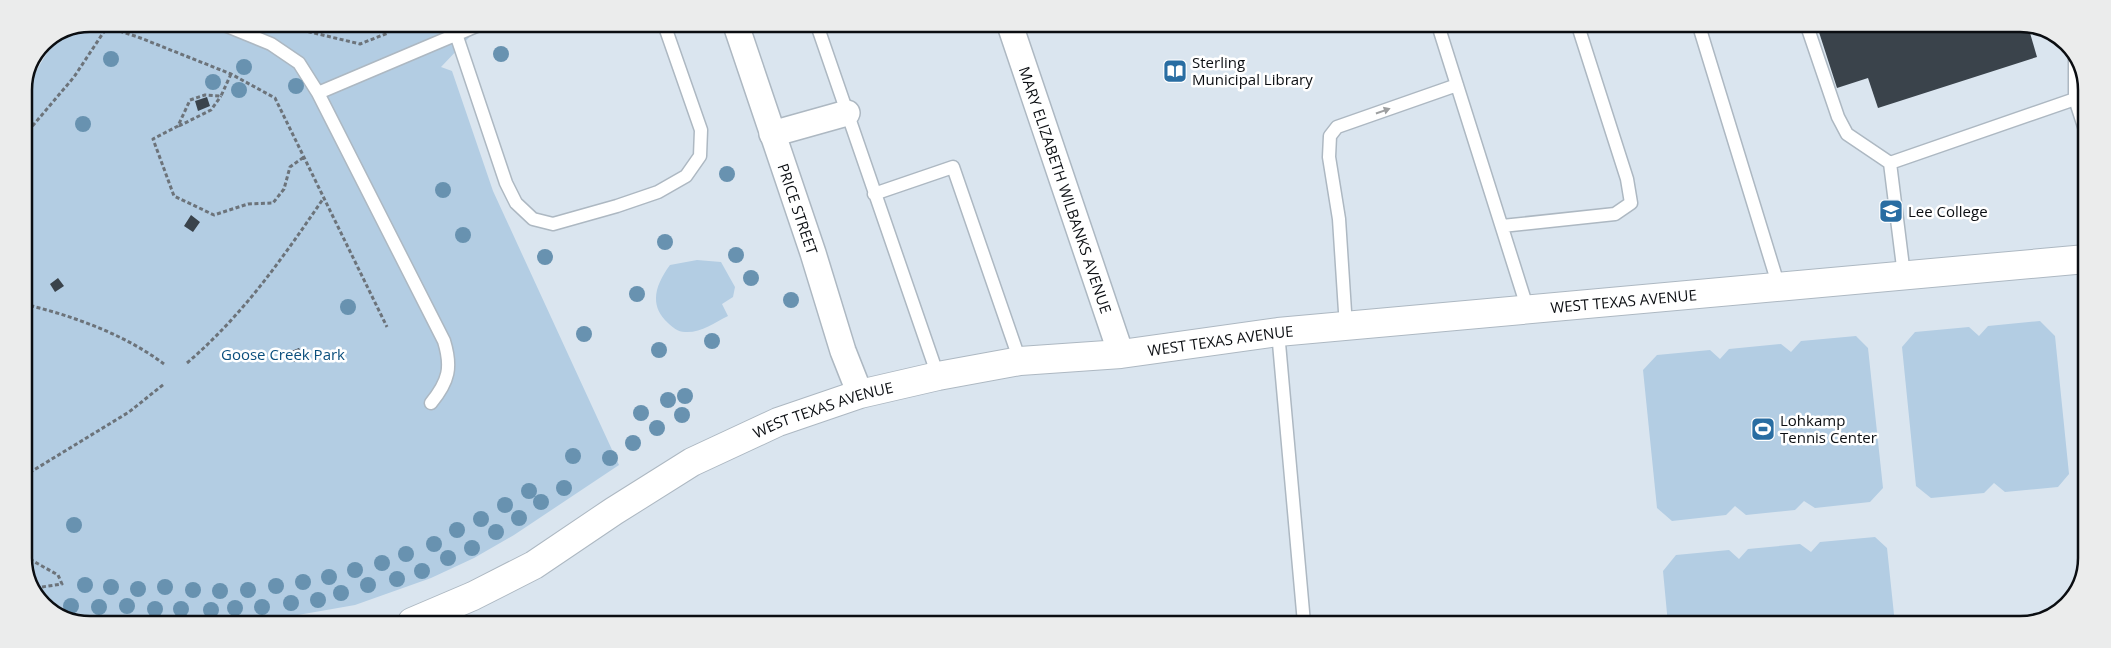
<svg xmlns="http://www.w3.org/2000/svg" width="2111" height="648" font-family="'Open Sans',sans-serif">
  <rect width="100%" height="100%" fill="#dae5ef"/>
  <!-- green -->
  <path fill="#b3cde3" d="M 91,24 L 482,24 L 441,67 L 452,71 L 493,191 L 619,465 L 514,535 L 474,558 L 431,578 L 355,605 L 258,622 L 73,622 L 40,601 L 24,562 L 24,91 L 56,38 Z
    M 697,260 L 721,262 L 735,287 L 733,297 L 722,304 L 728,316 C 714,323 701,333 685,332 C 678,332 672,327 668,323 C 648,305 656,284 670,265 Z
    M 2040,321 L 2055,336 L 2069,474 L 2058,487 L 2005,492 L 1994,483 L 1984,493 L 1931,498 L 1916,486 L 1902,347 L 1915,332 L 1969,327 L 1979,336 L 1988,326 Z
    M 1856,336 L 1868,348 L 1883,488 L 1870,502 L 1815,508 L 1804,501 L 1795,510 L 1746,515 L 1735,506 L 1726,515 L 1672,521 L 1657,508 L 1643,370 L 1657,355 L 1710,350 L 1720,359 L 1729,349 L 1781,344 L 1791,352 L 1801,341 Z
    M 1875,537 L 1887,548 L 1895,624 L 1668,624 L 1663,571 L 1676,555 L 1729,550 L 1739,559 L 1748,549 L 1800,544 L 1811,552 L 1820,542 Z"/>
  <!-- building -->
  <path fill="#3a434b" d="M 1817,26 L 2028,26 L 2037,57 L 1878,108 L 1868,78 L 1837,88 Z
    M 207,97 L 210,106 L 198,111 L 195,101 Z
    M 191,215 L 200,222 L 193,232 L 184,226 Z
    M 58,278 L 64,286 L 55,292 L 50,284 Z
    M 299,348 L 304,357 L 294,362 L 289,352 Z"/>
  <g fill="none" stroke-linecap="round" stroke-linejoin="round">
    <!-- service casing -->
    <g stroke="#adb8c2" stroke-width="15">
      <path id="service" d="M 222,24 L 271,44 L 299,63 L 318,93 L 444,341 C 452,367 449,381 431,403
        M 817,25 L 938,376
        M 1438,25 L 1528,310
        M 1699,26 L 1779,287
        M 1807,26 L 1838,117 L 1847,134 L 1890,163 L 1904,275
        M 456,34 L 506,183 L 516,203 L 533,219 L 553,224 L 617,206 L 658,192 L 686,176 L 700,156 L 701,130 L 664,24
        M 2075,57 L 2075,99
        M 318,93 L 481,24
        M 1890,163 L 2075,99 L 2087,136
        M 874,194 L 953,167 L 1020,361
        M 1502,226 L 1615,214 L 1631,203 L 1627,179 L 1578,26
        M 1346,327 L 1339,219 L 1329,157 L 1330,136 L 1337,127 L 1457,85
        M 1278,332 L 1304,623"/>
    </g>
    <!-- minor casing -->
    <g stroke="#adb8c2" stroke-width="28">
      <g id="minor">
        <path id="s1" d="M 736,25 L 813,253 L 843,351 L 860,394"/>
        <path id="s2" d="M 1010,25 L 1121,354"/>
        <path d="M 772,134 L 847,113"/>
      </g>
    </g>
    <!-- tertiary casing -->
    <g stroke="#adb8c2" stroke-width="30">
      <g id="tertiary">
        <path id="s3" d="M 412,622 L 473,596 L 534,565 L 614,511 L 692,462 L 778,422 L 860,394 L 938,376 L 1020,361 L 1121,354 L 1278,332 L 2086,259"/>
      </g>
    </g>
    <!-- path -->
    <path stroke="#6c737a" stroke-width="3" stroke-dasharray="4 2.5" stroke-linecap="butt" d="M 101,25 L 138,37 L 231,74 L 275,98 L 387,327
      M 289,27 L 360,44 L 388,33 L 383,24
      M 231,74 L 221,96 L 205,95 L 190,100 L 178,126 L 153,139 L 174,196 L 214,215 L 248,204 L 273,203 L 284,189 L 290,167 L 304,157
      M 179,126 L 211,110 L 221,96
      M 24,136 L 74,77 L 109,24
      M 24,304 C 73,316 124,334 164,364
      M 187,363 C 243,315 282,259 323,199
      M 24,476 L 129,412 L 164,384
      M 24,556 L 58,575 L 62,584 L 35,588"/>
    <!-- service -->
    <use href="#service" stroke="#fff" stroke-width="12"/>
    <!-- minor -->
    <use href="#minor" stroke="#fff" stroke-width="25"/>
    <!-- tertiary -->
    <use href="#tertiary" stroke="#fff" stroke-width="28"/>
  </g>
  <!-- trees -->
  <g fill="#6892b0">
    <circle cx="501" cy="54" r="8"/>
    <circle cx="111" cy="59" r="8"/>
    <circle cx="244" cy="67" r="8"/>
    <circle cx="213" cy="82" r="8"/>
    <circle cx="296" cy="86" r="8"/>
    <circle cx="239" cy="90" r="8"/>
    <circle cx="83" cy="124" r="8"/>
    <circle cx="727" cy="174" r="8"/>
    <circle cx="443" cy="190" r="8"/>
    <circle cx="463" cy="235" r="8"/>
    <circle cx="665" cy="242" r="8"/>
    <circle cx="736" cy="255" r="8"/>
    <circle cx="545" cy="257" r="8"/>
    <circle cx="751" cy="278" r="8"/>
    <circle cx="637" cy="294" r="8"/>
    <circle cx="791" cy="300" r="8"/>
    <circle cx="348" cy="307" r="8"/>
    <circle cx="584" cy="334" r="8"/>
    <circle cx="712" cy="341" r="8"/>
    <circle cx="659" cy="350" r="8"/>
    <circle cx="685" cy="396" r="8"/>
    <circle cx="668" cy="400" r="8"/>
    <circle cx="641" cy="413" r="8"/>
    <circle cx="682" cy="415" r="8"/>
    <circle cx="657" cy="428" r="8"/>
    <circle cx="633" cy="443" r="8"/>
    <circle cx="573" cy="456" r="8"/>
    <circle cx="610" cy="458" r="8"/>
    <circle cx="564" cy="488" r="8"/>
    <circle cx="529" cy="491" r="8"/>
    <circle cx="541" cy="502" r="8"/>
    <circle cx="505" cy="505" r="8"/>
    <circle cx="519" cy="518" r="8"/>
    <circle cx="481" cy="519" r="8"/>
    <circle cx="74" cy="525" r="8"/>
    <circle cx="457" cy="530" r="8"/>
    <circle cx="496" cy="532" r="8"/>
    <circle cx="434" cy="544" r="8"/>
    <circle cx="472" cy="548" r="8"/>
    <circle cx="406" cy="554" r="8"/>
    <circle cx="448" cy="558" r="8"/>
    <circle cx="382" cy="563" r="8"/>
    <circle cx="355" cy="570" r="8"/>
    <circle cx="422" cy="571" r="8"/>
    <circle cx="329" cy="577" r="8"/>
    <circle cx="397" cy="579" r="8"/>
    <circle cx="303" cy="582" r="8"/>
    <circle cx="85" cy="585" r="8"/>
    <circle cx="368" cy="585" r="8"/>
    <circle cx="276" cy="586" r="8"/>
    <circle cx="111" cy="587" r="8"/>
    <circle cx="165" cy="587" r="8"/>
    <circle cx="138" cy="589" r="8"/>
    <circle cx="193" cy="590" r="8"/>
    <circle cx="248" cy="590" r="8"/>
    <circle cx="220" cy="591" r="8"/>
    <circle cx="341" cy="593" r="8"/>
    <circle cx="318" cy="600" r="8"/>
    <circle cx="291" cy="603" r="8"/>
    <circle cx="71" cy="606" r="8"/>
    <circle cx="127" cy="606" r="8"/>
    <circle cx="99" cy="607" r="8"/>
    <circle cx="262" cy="607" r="8"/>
    <circle cx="235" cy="608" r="8"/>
    <circle cx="155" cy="609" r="8"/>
    <circle cx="181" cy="609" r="8"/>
    <circle cx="211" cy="610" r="8"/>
  </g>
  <!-- one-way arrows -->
  <defs><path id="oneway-solid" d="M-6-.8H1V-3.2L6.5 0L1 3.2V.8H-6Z" transform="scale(1.25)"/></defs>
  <use fill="#9d9fa0" href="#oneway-solid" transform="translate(1383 111) rotate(-19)"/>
  <!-- icons -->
  <defs>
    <g id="library-square" transform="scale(1.25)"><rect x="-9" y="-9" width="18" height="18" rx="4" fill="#296da2" stroke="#fff"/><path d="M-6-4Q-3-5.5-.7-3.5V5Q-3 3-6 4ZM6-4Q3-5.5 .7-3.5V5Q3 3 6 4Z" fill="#fff"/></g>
    <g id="university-square" transform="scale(1.25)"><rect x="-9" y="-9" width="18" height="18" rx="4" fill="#296da2" stroke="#fff"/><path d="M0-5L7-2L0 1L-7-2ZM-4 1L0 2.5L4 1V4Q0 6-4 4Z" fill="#fff"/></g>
    <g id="stadium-square" transform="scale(1.25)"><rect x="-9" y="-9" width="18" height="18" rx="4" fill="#296da2" stroke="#fff"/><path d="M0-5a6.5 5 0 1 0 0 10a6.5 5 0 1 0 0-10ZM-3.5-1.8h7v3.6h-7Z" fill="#fff"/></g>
  </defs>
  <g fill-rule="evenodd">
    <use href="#library-square" x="1175" y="71"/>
    <use href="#university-square" x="1891" y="211"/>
    <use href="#stadium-square" x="1763" y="429"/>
  </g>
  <g text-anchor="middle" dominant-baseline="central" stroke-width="5" stroke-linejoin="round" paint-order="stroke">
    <!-- poi labels -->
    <g font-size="15" fill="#0b0e12" stroke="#fff" text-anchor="start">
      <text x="1192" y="62">Sterling<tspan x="1192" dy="17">Municipal Library</tspan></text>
      <text x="1908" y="211">Lee College</text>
      <text x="1780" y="420">Lohkamp<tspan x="1780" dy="17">Tennis Center</tspan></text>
    </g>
    <!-- street labels -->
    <g font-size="15" fill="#0b0e12" stroke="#fff">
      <text stroke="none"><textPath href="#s2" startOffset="174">MARY ELIZABETH WILBANKS AVENUE</textPath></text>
      <text stroke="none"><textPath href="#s1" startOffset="194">PRICE STREET</textPath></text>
      <text stroke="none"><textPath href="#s3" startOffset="1275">WEST TEXAS AVENUE</textPath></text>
      <text stroke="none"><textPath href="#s3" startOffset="870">WEST TEXAS AVENUE</textPath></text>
      <text stroke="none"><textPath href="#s3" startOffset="465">WEST TEXAS AVENUE</textPath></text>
    </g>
    <!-- park labels -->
    <g font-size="15" fill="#0b4f7d" stroke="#fff">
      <text x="283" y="354">Goose Creek Park</text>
    </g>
  </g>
  <!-- crop -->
  <path d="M0 0H2111V648H0ZM90 32H2020A58 58 0 0 1 2078 90V558A58 58 0 0 1 2020 616H90A58 58 0 0 1 32 558V90A58 58 0 0 1 90 32Z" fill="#ebecec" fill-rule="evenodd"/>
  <path fill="none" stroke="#0b0e12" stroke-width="2.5" d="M90 32H2020A58 58 0 0 1 2078 90V558A58 58 0 0 1 2020 616H90A58 58 0 0 1 32 558V90A58 58 0 0 1 90 32Z"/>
</svg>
